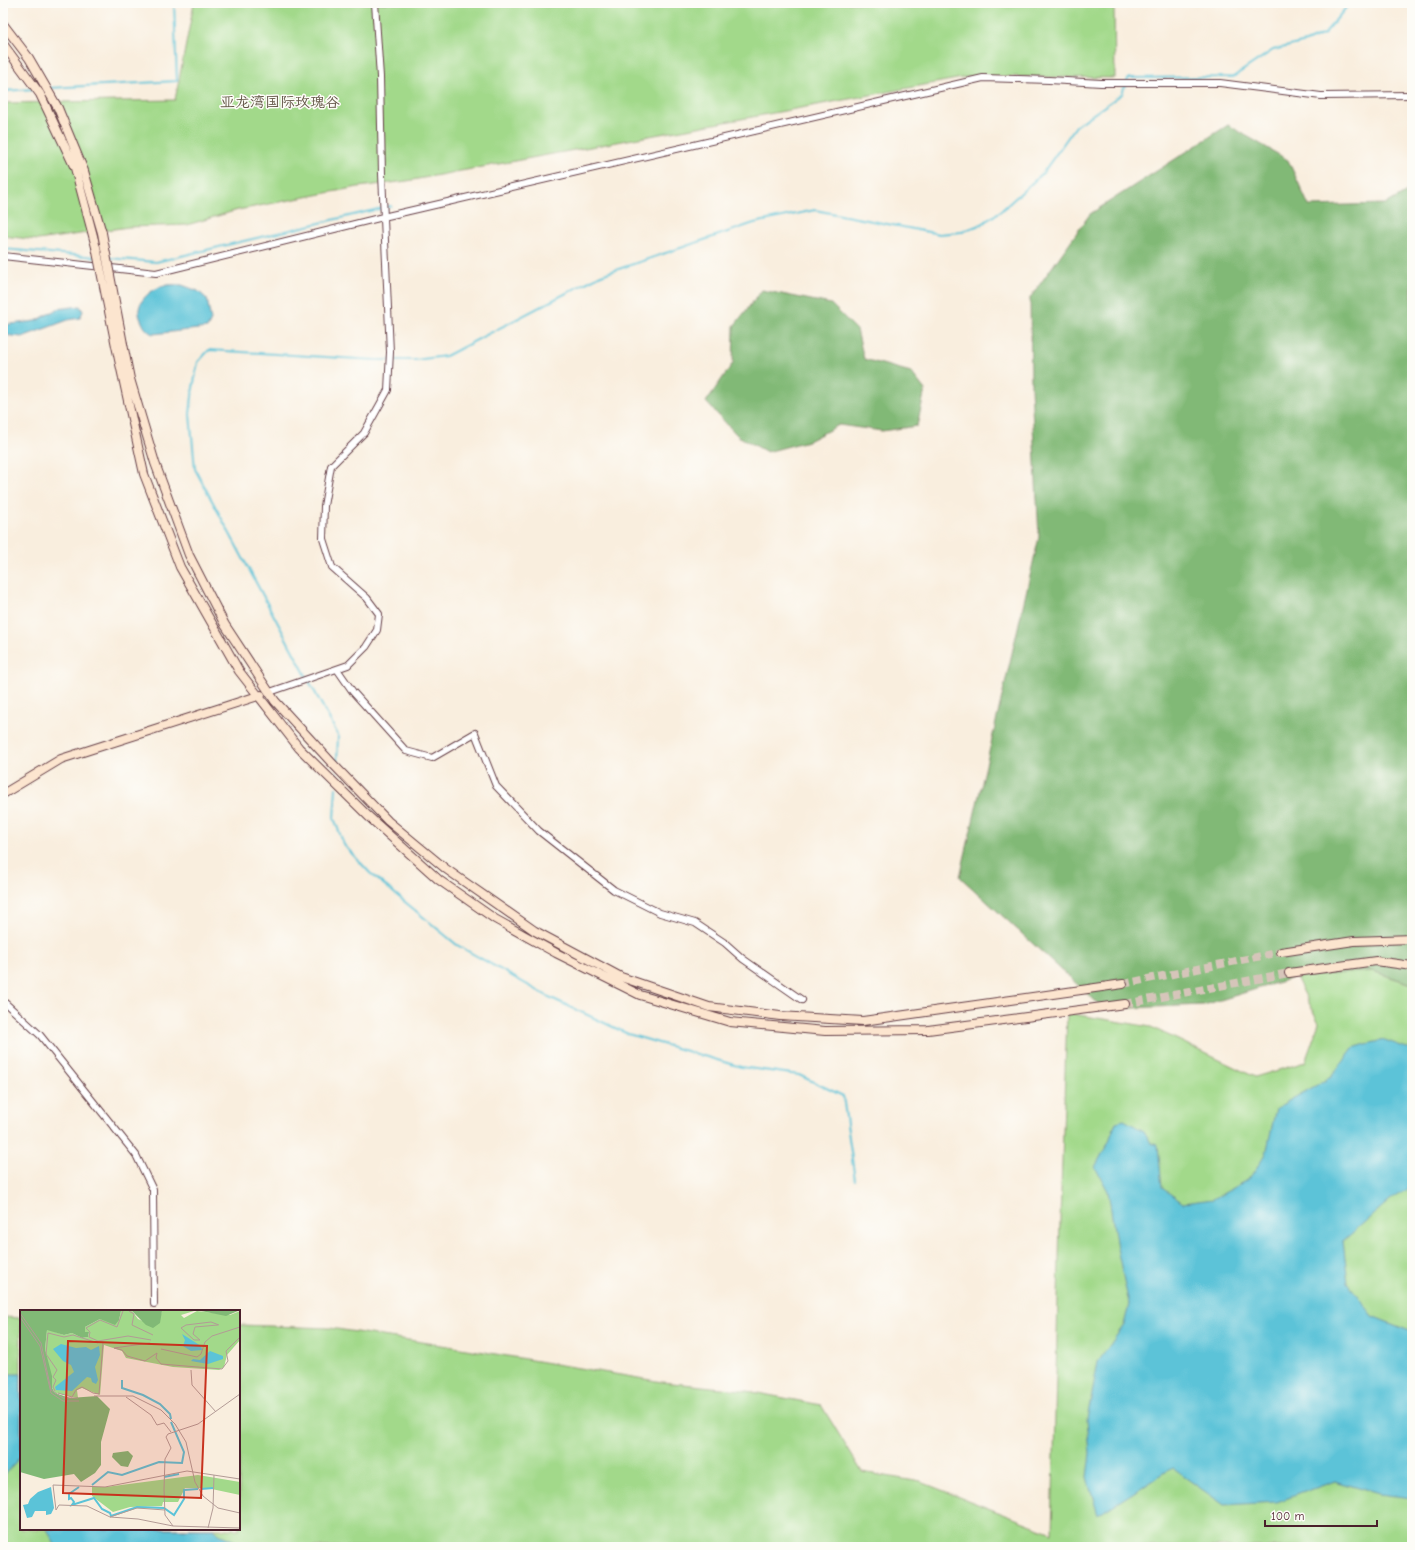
<svg xmlns="http://www.w3.org/2000/svg" width="1415" height="1550" font-family="'Comic Neue','LXGW WenKai TC',sans-serif">
  <rect width="100%" height="100%" fill="#fdfcf7"/>
  <filter id="ink" filterUnits="userSpaceOnUse"><feTurbulence type="fractalNoise" baseFrequency=".025" numOctaves="2"/><feDisplacementMap in="SourceGraphic" scale="8" xChannelSelector="R" yChannelSelector="G"/><feConvolveMatrix kernelMatrix="1 2 1 2 8 2 1 2 1" color-interpolation-filters="sRGB"/></filter>
  <filter id="wash" filterUnits="userSpaceOnUse"><feTurbulence type="fractalNoise" baseFrequency=".012" numOctaves="4" result="noise"/><feDisplacementMap in="SourceGraphic" scale="16" xChannelSelector="R" yChannelSelector="G"/><feGaussianBlur stdDeviation="0.9" result="paint"/><feColorMatrix in="noise" values="0 0 0 0 0 0 0 0 0 0 0 0 0 0 0 0 0 1.4 0 .05"/><feComposite in="paint" operator="in"/></filter>
  <g filter="url(#wash)">
    <rect width="100%" height="100%" fill="#f9eede"/>
    <!-- green -->
    <path fill="#a2d98a" stroke="#767c5a" d="M 194,3 L 1114,3 L 1115,78 L 973,76 L 407,181 L 358,187 L 238,210 L 187,225 L 128,227 L 38,240 L 3,236 L 3,103 L 175,100 Z
      M 1372,971 L 1412,984 L 1412,1547 L 3,1547 L 3,1317 L 21,1318 L 21,1529 L 239,1529 L 239,1325 L 330,1328 L 454,1347 L 662,1382 L 742,1390 L 821,1405 L 862,1472 L 921,1482 L 1052,1533 L 1060,1220 L 1067,1013 L 1151,1027 L 1255,1077 L 1305,1062 L 1319,1023 L 1296,977 Z"/>
    <!-- forest -->
    <path fill="#81b976" stroke="#666c50" d="M 1228,125 L 1288,160 L 1309,206 L 1386,204 L 1412,189 L 1412,984 L 1372,971 L 1296,977 L 1204,1005 L 1104,1009 L 960,877 L 1039,537 L 1031,388 L 1030,298 L 1090,214 Z
      M 762,290 L 831,304 L 857,330 L 864,359 L 911,372 L 925,390 L 917,426 L 882,431 L 839,425 L 808,441 L 767,452 L 738,436 L 706,402 L 733,363 L 734,326 Z"/>
    <!-- water -->
    <path fill="#5bc3d8" stroke="#527182" d="M 182,285 L 198,291 L 207,299 L 211,320 L 207,328 L 153,334 C 146,331 144,327 141,320 C 133,304 149,290 163,286 C 169,284 176,285 182,285 Z
      M 80,306 L 83,311 L 80,318 L 68,320 L 22,337 L 3,335 L 3,325 L 36,321 L 57,309 Z
      M 1385,1040 L 1412,1050 L 1412,1186 L 1390,1200 L 1343,1241 L 1348,1283 L 1372,1316 L 1412,1332 L 1412,1498 L 1379,1494 L 1335,1481 L 1277,1502 L 1224,1505 L 1172,1468 L 1098,1515 L 1087,1477 L 1090,1453 L 1087,1419 L 1098,1362 L 1124,1325 L 1129,1304 L 1117,1248 L 1108,1191 L 1095,1167 L 1109,1141 L 1116,1122 L 1124,1120 L 1144,1131 L 1151,1143 L 1158,1145 L 1162,1188 L 1183,1203 L 1213,1199 L 1248,1180 L 1266,1154 L 1276,1108 L 1331,1077 L 1353,1048 L 1366,1044 Z
      M 3,1374 L 21,1374 L 21,1455 L 12,1467 L 3,1477 Z
      M 47,1529 L 214,1529 L 219,1534 L 239,1543 L 240,1547 L 56,1547 Z"/>
    <g fill="none" stroke-linecap="round" stroke-linejoin="round">
      <!-- stream -->
      <path stroke="#5bc3d8" stroke-width="2" d="M 1127,81 L 1129,78 L 1233,77 L 1273,50 L 1306,42 L 1324,34 L 1350,3
        M 49,88 L 177,81 L 174,3
        M 3,91 L 34,89
        M 3,249 L 97,257
        M 109,258 L 156,262 L 391,206
        M 337,763 L 338,735 L 195,469 L 190,414 L 193,388 L 198,362 L 209,350 L 375,360 L 415,360 L 446,356 L 601,275 L 754,223 L 815,210 L 939,234 L 961,232 L 982,224 L 1002,210 L 1042,174 L 1076,126 L 1122,94 L 1125,85
        M 336,781 L 336,772
        M 336,788 L 334,818 L 344,845 L 370,873 L 457,945 L 549,997 L 628,1034 L 741,1067 L 799,1075 L 843,1096 L 855,1180"/>
    </g>
  </g>
  <g filter="url(#ink)">
    <g fill="none" stroke-linecap="round" stroke-linejoin="round">
      <!-- secondary-tunnel -->
      <path stroke="#d6c5ba" stroke-width="8" stroke-dasharray="8 4" stroke-linecap="butt" d="M 1123,984 L 1281,952
        M 1125,1004 L 1289,973"/>
      <!-- street casing -->
      <g stroke="#643e46" stroke-width="8">
        <path id="street" d="M 3,256 L 156,273 L 383,217 L 983,78 L 1049,80 L 1101,83 L 1220,83 L 1321,96 L 1412,95
          M 337,669 L 353,692 L 406,751 L 432,758 L 475,733 L 496,786 L 539,831 L 614,890 L 660,913 L 695,923 L 725,943 L 743,959 L 802,1000
          M 270,692 L 348,665 L 366,647 L 377,630 L 379,614 L 367,598 L 332,567 L 323,539 L 324,506 L 331,466 L 364,433 L 388,390 L 390,352 L 382,174 L 380,77 L 375,3
          M 3,1001 L 40,1035 L 136,1155 L 153,1190 L 154,1304"/>
      </g>
      <!-- secondary casing -->
      <g stroke="#643e46" stroke-width="10">
        <path id="secondary" d="M 3,24 L 29,58 L 58,108 L 84,171 L 102,233
          M 3,44 L 40,94 L 75,168 L 96,247
          M 123,344 L 130,379 L 155,463 L 189,555 L 225,625 L 275,701 L 331,762 L 388,821 L 446,869 L 535,931 L 621,977 L 709,1007 L 780,1016 L 863,1021 L 1123,984
          M 116,346 L 144,474 L 180,567 L 239,671 L 299,748 L 368,816 L 439,880 L 495,919 L 556,953 L 640,995 L 730,1022 L 825,1031 L 928,1030 L 1125,1004
          M 3,794 L 61,759 L 261,695
          M 1281,952 L 1354,941 L 1412,939
          M 1289,973 L 1376,961 L 1412,966"/>
      </g>
      <!-- street -->
      <use href="#street" stroke="#fff" stroke-width="6"/>
      <!-- secondary -->
      <use href="#secondary" stroke="#fce5cf" stroke-width="8"/>
      <!-- secondary-bridge casing -->
      <g stroke="#643e46" stroke-width="10" stroke-linecap="butt">
        <path id="secondary-bridge" d="M 102,233 L 123,344
          M 96,247 L 116,346"/>
      </g>
      <!-- secondary-bridge -->
      <use href="#secondary-bridge" stroke="#fce5cf" stroke-width="8"/>
    </g>
  </g>
  <g text-anchor="middle" dominant-baseline="central" stroke-width="3" stroke-linejoin="round" paint-order="stroke">
    <!-- park labels -->
    <g font-size="15" fill="#645748" stroke="#fdfcf7">
      <text x="280" y="102">亚龙湾国际玫瑰谷</text>
    </g>
  </g>
  <!-- overview -->
  <g transform="translate(20 1310)">
    <rect width="220" height="220" fill="#f9eede"/>
    <path d="M 101,1 L 112,1 L 118,9 L 125,12 L 139,11 L 142,1 L 174,1 L 161,5 L 164,8 L 177,1 L 210,5 L 220,1 L 220,30 L 207,45 L 204,57 L 199,60 L 153,57 L 106,48 L 102,41 L 84,35 L 80,85 L 62,78 L 57,80 L 58,88 L 35,83 L 32,78 L 25,39 L 27,19 L 44,25 L 52,23 L 62,28 L 68,27 L 69,22 L 65,22 L 65,17 L 80,9 L 99,10 ZM 178,165 L 220,172 L 220,185 L 187,178 L 165,178 L 158,192 L 143,192 L 142,196 L 110,197 L 93,202 L 72,186 L 72,177 L 86,177 Z" fill="#a2d98a"/>
    <path d="M 0,1 L 101,1 L 99,10 L 95,15 L 80,9 L 65,17 L 65,22 L 69,22 L 68,27 L 62,28 L 52,23 L 44,25 L 27,20 L 25,39 L 32,66 L 32,78 L 35,83 L 50,88 L 77,86 L 90,99 L 81,132 L 81,155 L 75,163 L 61,172 L 54,164 L 24,169 L 0,162 ZM 112,1 L 142,1 L 140,13 L 133,18 L 126,15 ZM 181,1 L 218,1 L 206,6 ZM 108,141 L 113,146 L 108,157 L 101,156 L 92,147 L 93,143 Z" fill="#81b976"/>
    <path d="M 162,24 L 181,36 L 182,40 L 171,41 L 163,36 L 165,30 ZM 41,34 L 56,38 L 66,37 L 71,40 L 79,36 L 80,45 L 75,57 L 78,70 L 76,74 L 72,72 L 71,68 L 67,67 L 52,81 L 36,80 L 35,77 L 54,62 L 51,55 L 43,51 L 33,39 ZM 190,41 L 203,46 L 203,49 L 188,54 L 171,51 L 173,49 L 180,50 ZM 31,177 L 34,198 L 31,204 L 26,205 L 26,201 L 15,201 L 12,207 L 7,208 L 3,195 L 8,194 L 10,189 L 18,182 Z" fill="#5bc3d8"/>
    <path fill="none" stroke="#5bc3d8" stroke-width="2" d="M 102,70 L 102,78 L 123,85 L 140,94 L 150,104 L 151,109M 144,167 L 159,164M 72,175 L 88,162 L 102,165 L 139,152 L 162,153 L 164,142 L 151,112M 59,177 L 49,184 L 49,189 L 51,188 L 54,192 L 52,195 L 74,188 L 82,199 L 90,203 L 91,206 L 117,197 L 144,198 L 154,205 L 164,189 L 164,180 L 178,179M 181,179 L 193,178"/>
    <path fill="none" stroke="#b39b96" stroke-width="1" d="M 103,1 L 97,17 L 80,10 L 66,18 L 70,22 L 69,27 L 78,31 L 108,26 L 131,30M 109,1 L 114,4 L 112,15 L 133,25M 0,3 L 21,33 L 31,80 L 43,88 L 58,88M 0,7 L 20,36 L 31,83 L 43,91 L 59,91M 180,30 L 174,30 L 161,18 L 166,15 L 191,12 L 199,15M 180,30 L 173,24 L 175,17 L 198,15M 94,38 L 102,40 L 107,46 L 125,51 L 137,43M 94,38 L 130,33M 141,39 L 177,47 L 181,44 L 185,32 L 192,26 L 220,17M 137,43 L 136,48 L 141,54 L 202,59 L 208,51 L 206,41 L 220,27M 171,60 L 172,75 L 196,102M 35,81 L 33,77 L 36,70 L 33,67 L 37,60 L 26,44 L 28,23 L 44,27 L 53,25 L 78,33M 38,83 L 52,87 L 56,80 L 62,77 L 73,83 L 79,84 L 83,33M 220,84 L 178,114 L 148,124 L 146,127 L 151,138 L 145,149 L 144,179 L 145,205 L 153,216 L 220,218M 74,86 L 113,86 L 141,100 L 155,114 L 166,132 L 175,172 L 183,186 L 198,198 L 220,203M 106,87 L 131,105 L 137,115 L 144,113 L 151,122M 145,200 L 117,198 L 90,207 L 67,196 L 39,195 L 36,200 L 33,175 L 85,177 L 167,161 L 220,169M 90,207 L 118,209 L 153,216M 188,218 L 193,198 L 194,165"/>
    <path fill="#c8321e" fill-opacity="0.15" stroke="#c8321e" stroke-width="2" d="M 48,31 L 187,36 L 181,188 L 43,183 Z"/>
    <rect width="220" height="220" fill="none" stroke="#4a1f2b" stroke-width="2"/>
  </g>
  <!-- margin -->
  <rect width="1415" height="1550" fill="none" stroke="#fdfcf7" stroke-width="16"/>
  <!-- scale -->
  <path d="M1265 1520v6h112v-6" fill="none" stroke="#4a1f2b" stroke-width="2"/>
  <text x="1271" y="1520" font-size="12" fill="#4a1f2b" stroke="#fdfcf7" stroke-width="3" paint-order="stroke">100 m</text>
</svg>
